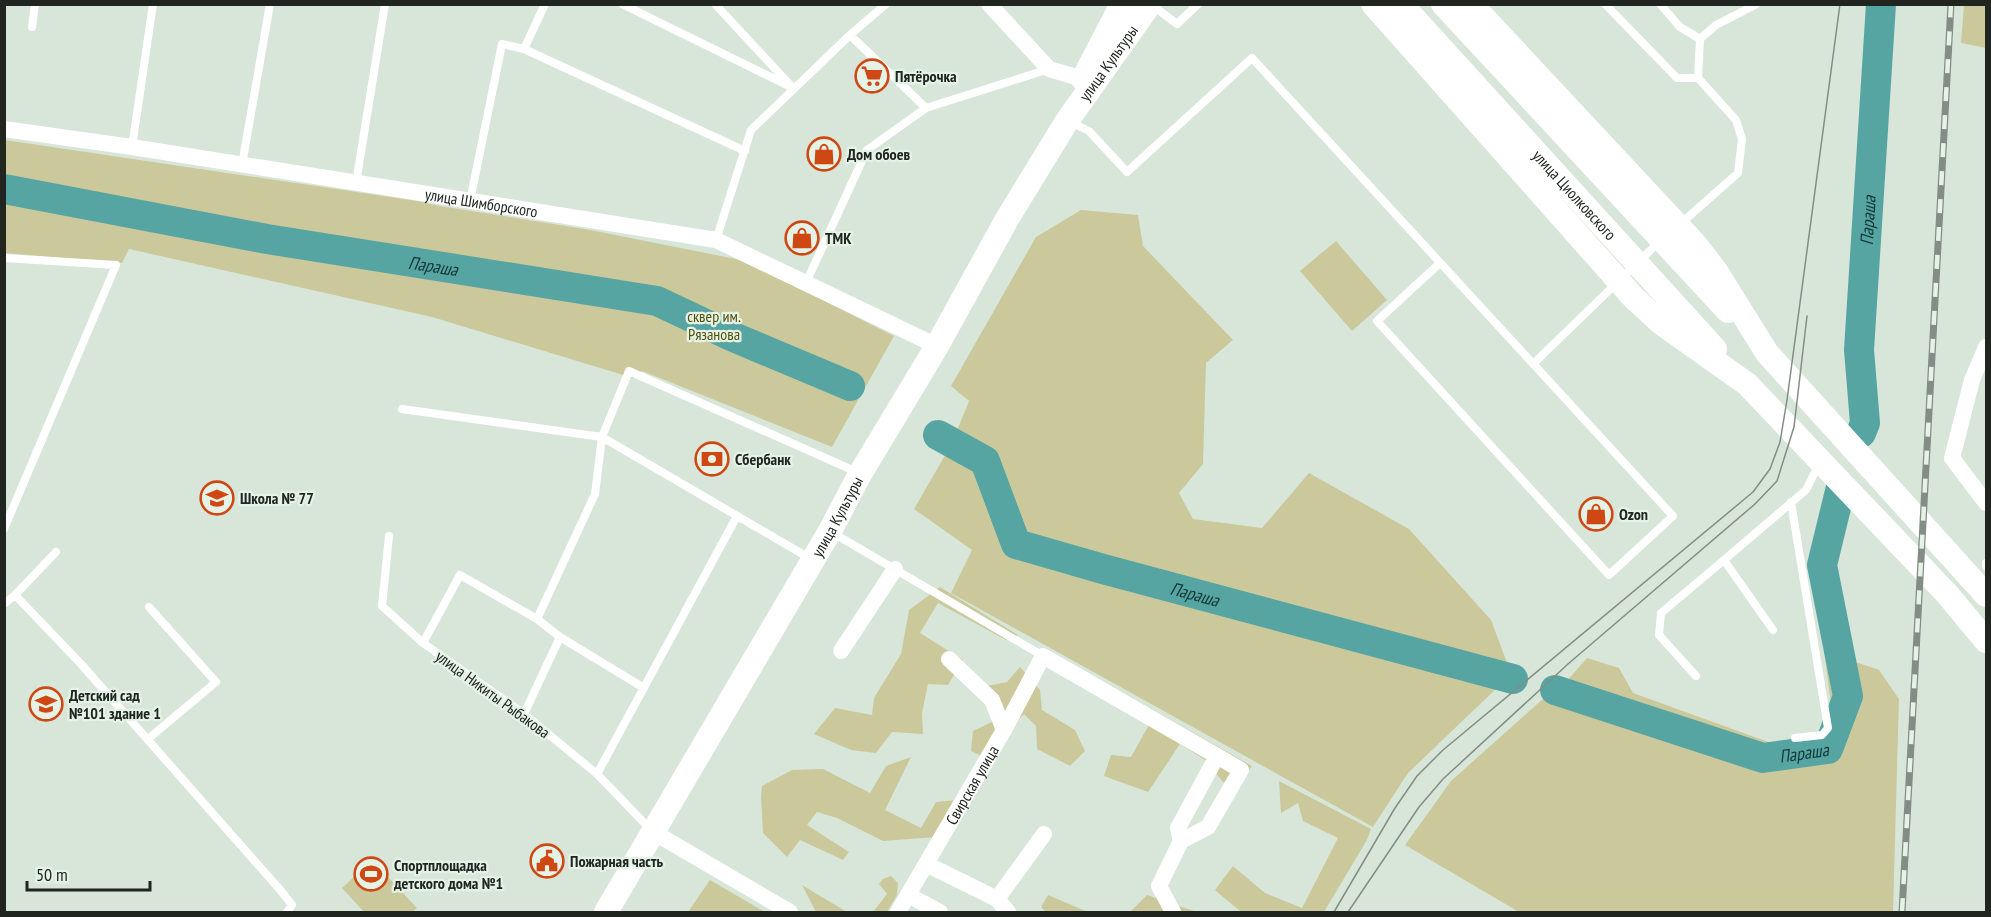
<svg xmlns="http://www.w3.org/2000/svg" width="1991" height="917" font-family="'PT Sans Narrow',sans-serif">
  <rect width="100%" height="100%" fill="#d8e6da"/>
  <!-- green -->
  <path fill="#cbc99b" d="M 1964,5 L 1986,5 L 1986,48 L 1961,43 Z
    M 5,140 L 417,201 L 440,206 L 585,229 L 736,259 L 771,274 L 894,336 L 832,447 L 642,371 L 633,378 L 432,317 L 129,249 L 122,263 L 5,253 Z
    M 1081,210 L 1138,215 L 1143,246 L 1233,340 L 1206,363 L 1203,464 L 1179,493 L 1193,519 L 1262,528 L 1309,473 L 1409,529 L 1491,620 L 1512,676 L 1017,542 L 987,460 L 953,440 L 969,401 L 951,386 L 1036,237 Z
    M 1336,241 L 1387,300 L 1352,331 L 1300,271 Z
    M 951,445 L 983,463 L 1014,545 L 1497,677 L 1498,687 L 1408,773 L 1373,827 L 951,593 L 972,550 L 914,509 Z
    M 940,587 L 1018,635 L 1006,640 L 938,603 L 920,633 L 963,660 L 948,685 L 928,684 L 922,713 L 923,734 L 892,732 L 876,753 L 851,750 L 814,734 L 835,708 L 872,715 L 874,698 L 901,654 L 909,610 Z
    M 1824,651 L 1879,670 L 1899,699 L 1893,912 L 1519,912 L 1405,845 L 1451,781 L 1544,698 L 1550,700 L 1587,658 L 1619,668 L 1633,693 L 1774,744 L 1824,742 L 1833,719 Z
    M 1020,667 L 1040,690 L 1042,710 L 1075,730 L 1085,751 L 1070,766 L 1037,749 L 1036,726 L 1024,714 L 982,756 L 971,751 L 973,731 L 994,721 L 987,686 L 1007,682 Z
    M 1106,683 L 1252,766 L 1241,779 L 1223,782 L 1205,760 L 1180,744 L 1148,792 L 1104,776 L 1111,755 L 1131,757 L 1150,723 Z
    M 911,757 L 885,810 L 921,828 L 936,802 L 958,800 L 936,837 L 883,841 L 837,818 L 817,812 L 807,825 L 849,852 L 843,860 L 800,840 L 787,857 L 763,833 L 761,797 L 762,786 L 792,770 L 823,769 L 870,793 L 886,766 Z
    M 1279,781 L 1371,829 L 1367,840 L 1324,912 L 1241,912 L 1215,890 L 1233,866 L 1265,893 L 1302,908 L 1338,838 L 1303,821 L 1298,803 L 1281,813 Z
    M 372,860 L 417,908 L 412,912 L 364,912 L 342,888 Z
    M 891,876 L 898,883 L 897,895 L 887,912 L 873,912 L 887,894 L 879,884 L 883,879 Z
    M 710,880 L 765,912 L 688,912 Z
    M 802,885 L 847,912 L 848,912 L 816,912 Z
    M 1048,895 L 1088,912 L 1046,912 L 1041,907 Z
    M 1147,895 L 1197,912 L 1130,912 Z"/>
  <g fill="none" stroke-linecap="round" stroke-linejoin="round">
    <!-- river -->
    <g stroke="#57a5a3" stroke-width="30">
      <path id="s1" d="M 4,189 L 267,239 L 657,301 L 731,336 L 850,386"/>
      <path id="s2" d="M 1861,433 L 1865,423 L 1859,350 L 1881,4"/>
      <path id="s3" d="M 938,435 L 985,461 L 1016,544 L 1103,569 L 1513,679"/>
      <path id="s4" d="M 1555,690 L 1763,758 L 1828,749 L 1848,696 L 1822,565 L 1841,487"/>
    </g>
    <!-- lane -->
    <path stroke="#fff" stroke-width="8" d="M 622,4 L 793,88 L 715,4
      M 1605,4 L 1677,78 L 1698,78 L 1736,120 L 1742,139 L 1738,173 L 1679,225
      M 1660,4 L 1680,27 L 1700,39
      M 1152,5 L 1177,24 L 1198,4
      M 32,27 L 35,4
      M 850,35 L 886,4
      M 524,49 L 745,151
      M 1698,78 L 1700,39 L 1716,25 L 1757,4
      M 1070,122 L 1089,131 L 1127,172 L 1252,58 L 1673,516 L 1609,575 L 1377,321 L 1440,263
      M 132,147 L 153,4
      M 242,165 L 270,4
      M 356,183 L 385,4
      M 470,201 L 502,44 L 524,49 L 545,4
      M 716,240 L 751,130 L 850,35 L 926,108
      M 4,258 L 116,265 L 4,529
      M 805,285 L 867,150 L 926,108 L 1049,69
      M 1533,364 L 1660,241
      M 402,409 L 602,437 L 811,559
      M 1791,502 L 1828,728 L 1822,735 L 1795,738
      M 833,533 L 1043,656
      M 389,536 L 382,606 L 423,643 L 524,714 L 597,774 L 652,831
      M 1986,563 L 1986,566
      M 15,595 L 56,552
      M 4,604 L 15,595 L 81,664 L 282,892 L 292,905 L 287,912
      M 537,619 L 595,494 L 602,437 L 629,371 L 857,472
      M 1773,630 L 1724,560 L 1806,490 L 1819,464
      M 560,637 L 644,688
      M 423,643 L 460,575 L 537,619 L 560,637 L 524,714
      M 1696,676 L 1659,635 L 1661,613 L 1724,560
      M 148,739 L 216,682 L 149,607
      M 597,774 L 737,516"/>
    <!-- street -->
    <g stroke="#fff" stroke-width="16">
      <path d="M 989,4 L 1049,69 L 1083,79"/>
      <path id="s5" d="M 4,129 L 132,147 L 716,240 L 937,346"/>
      <path d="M 1986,347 L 1972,380 L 1952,458 L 1986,503"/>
      <path d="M 841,651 L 895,569"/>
      <path d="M 949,659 L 992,700 L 1004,730"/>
      <path d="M 653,832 L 790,912"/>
      <path d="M 1181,841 L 1208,827 L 1241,770 L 1217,756"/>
      <path d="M 926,864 L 997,899 L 1008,912"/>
      <path d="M 908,895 L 940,912"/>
      <path d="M 997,899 L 1044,834"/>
      <path id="s6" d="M 898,912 L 1004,730 L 1043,656 L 1217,756 L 1178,828 L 1181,841 L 1159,886 L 1173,912"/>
    </g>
    <!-- secondary -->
    <g stroke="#fff" stroke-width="24">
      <path d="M 1373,4 L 1633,297 L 1661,323 L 1747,384 L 1948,595 L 1986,641"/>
      <path id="s7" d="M 1401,4 L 1715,349"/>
      <path d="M 1443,4 L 1728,311"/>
      <path d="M 1471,4 L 1695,244 L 1716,271 L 1767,353 L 1986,595"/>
      <path d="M 1083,79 L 1122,4"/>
      <path id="s8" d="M 606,912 L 830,531 L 860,474 L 937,346 L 1007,219 L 1067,121 L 1150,4"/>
    </g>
    <!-- tram -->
    <path stroke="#838d85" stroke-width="1.5" d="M 1334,912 L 1395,808 L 1417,776 L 1443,750 L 1753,492 L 1770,469 L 1780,442 L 1787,400 L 1840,4
      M 1348,912 L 1419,807 L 1443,779 L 1568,664 L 1755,504 L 1777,481 L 1794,427 L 1807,316"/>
    <!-- rail casing -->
    <g stroke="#838d85" stroke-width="7">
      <path id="rail" d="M 1902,912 L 1951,4"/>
    </g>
    <!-- rail -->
    <use href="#rail" stroke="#e5f3e7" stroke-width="4.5" stroke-dasharray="14" stroke-linecap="butt"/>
  </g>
  <!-- icons -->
  <defs>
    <g id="supermarket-ring" transform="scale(1.725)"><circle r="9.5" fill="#e5f3e7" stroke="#cf4814" stroke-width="1.5"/><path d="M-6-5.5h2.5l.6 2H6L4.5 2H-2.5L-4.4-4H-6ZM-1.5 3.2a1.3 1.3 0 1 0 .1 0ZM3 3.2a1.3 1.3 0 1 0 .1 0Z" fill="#cf4814"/></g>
    <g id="shop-ring" transform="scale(1.725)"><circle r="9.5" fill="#e5f3e7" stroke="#cf4814" stroke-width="1.5"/><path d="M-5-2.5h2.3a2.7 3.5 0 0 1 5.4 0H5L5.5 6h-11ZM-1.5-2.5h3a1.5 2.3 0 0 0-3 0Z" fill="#cf4814"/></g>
    <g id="bank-ring" transform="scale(1.725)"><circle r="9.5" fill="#e5f3e7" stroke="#cf4814" stroke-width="1.5"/><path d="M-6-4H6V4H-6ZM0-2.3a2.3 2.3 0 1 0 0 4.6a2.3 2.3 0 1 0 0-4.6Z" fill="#cf4814"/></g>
    <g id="school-ring" transform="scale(1.725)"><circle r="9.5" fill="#e5f3e7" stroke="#cf4814" stroke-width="1.5"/><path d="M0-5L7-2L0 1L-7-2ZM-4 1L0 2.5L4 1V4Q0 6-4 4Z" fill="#cf4814"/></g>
    <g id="civic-ring" transform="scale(1.725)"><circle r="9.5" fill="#e5f3e7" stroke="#cf4814" stroke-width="1.5"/><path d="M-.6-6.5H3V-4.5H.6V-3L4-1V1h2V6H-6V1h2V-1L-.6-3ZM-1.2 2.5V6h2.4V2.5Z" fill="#cf4814"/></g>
    <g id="stadium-ring" transform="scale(1.725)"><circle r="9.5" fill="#e5f3e7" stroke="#cf4814" stroke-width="1.5"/><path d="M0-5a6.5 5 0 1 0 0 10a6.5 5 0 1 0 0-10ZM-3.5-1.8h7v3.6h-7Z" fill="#cf4814"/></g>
  </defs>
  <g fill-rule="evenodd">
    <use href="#supermarket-ring" x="872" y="76"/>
    <use href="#shop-ring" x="824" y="154"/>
    <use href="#shop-ring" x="802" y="238"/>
    <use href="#bank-ring" x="712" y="459"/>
    <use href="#school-ring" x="217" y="498"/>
    <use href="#shop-ring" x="1596" y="514"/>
    <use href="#school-ring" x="46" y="704"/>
    <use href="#civic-ring" x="547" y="861"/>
    <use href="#stadium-ring" x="371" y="874"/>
  </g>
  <g text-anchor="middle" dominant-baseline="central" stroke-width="4.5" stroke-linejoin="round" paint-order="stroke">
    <!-- street labels -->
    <g font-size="16" fill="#202520" stroke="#e5f3e7">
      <text stroke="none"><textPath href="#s8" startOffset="987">улица Культуры</textPath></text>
      <text stroke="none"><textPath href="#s7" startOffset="258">улица Циолковского</textPath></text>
      <text stroke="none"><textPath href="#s5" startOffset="483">улица Шимборского</textPath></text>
      <text stroke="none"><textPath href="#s8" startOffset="458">улица Культуры</textPath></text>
      <text transform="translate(493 694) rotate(36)">улица Никиты Рыбакова</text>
      <text stroke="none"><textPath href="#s6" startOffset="147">Свирская улица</textPath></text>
    </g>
    <!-- poi labels -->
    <g font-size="16" font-weight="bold" fill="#202520" stroke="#e5f3e7" text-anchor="start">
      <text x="895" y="76">Пятёрочка</text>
      <text x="847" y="154">Дом обоев</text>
      <text x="825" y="238">ТМК</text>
      <text x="735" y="459">Сбербанк</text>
      <text x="240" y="498">Школа № 77</text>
      <text x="1619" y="514">Ozon</text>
      <text x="69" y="695">Детский сад<tspan x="69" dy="18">№101 здание 1</tspan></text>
      <text x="570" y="861">Пожарная часть</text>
      <text x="394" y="865">Спортплощадка<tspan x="394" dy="18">детского дома №1</tspan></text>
    </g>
    <!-- park labels -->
    <g font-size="16" fill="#555008" stroke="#e5f3e7">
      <text x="714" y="316">сквер им.<tspan x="714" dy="18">Рязанова</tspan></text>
    </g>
    <!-- water labels -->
    <g font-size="18" font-style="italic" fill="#103736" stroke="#e5f3e7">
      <text stroke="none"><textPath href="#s2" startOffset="214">Параша</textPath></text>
      <text stroke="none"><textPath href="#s1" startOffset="436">Параша</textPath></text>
      <text stroke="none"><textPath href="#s3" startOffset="328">Параша</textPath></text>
      <text stroke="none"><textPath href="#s4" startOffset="260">Параша</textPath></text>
    </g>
  </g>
  <!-- border -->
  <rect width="1991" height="917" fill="none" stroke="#202520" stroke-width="12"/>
  <!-- scale -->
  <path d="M27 881v9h123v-9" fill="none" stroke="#202520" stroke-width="3"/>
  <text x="36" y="881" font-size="18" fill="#202520" stroke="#e5f3e7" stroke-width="4.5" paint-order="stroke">50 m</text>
</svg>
